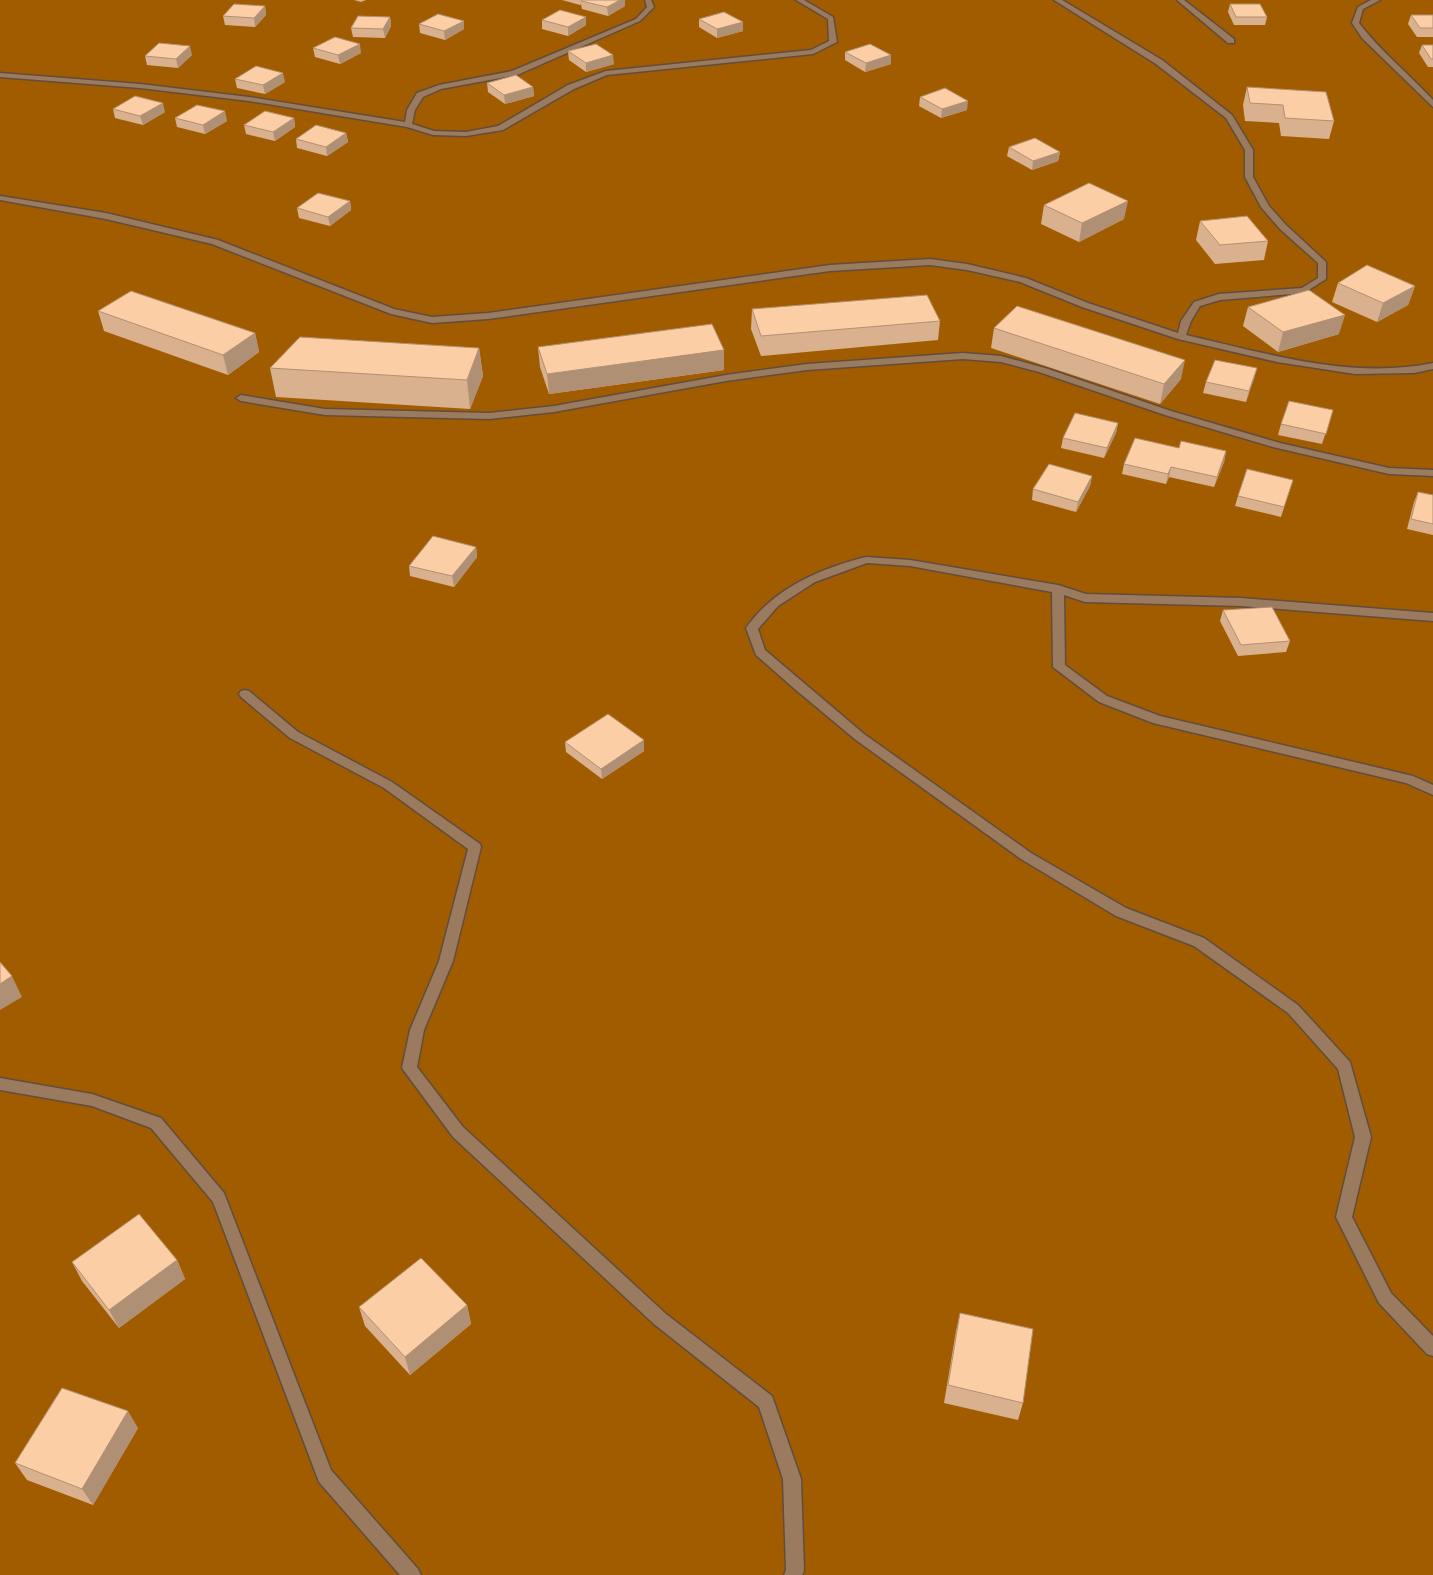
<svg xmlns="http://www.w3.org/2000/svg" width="1433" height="1575" font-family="Poppins,sans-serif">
  <rect width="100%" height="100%" fill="#45301d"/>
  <!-- forest -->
  <path fill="#a15c00" d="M 0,0 L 1433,0 L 1433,1575 L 0,1575 Z"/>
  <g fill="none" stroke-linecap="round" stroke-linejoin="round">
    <!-- minor casing -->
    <g stroke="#614d3c" stroke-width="3">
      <path id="minor" d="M 645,0 L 651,0 L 654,7 L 640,21 L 517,75 L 441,89 L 423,97 L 415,110 L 412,124 L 434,131 L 466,132 L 498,126 L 568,85 L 606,71 L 811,50 L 829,41 L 828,19 L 796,0 L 804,0 L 833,17 L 837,42 L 813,54 L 607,75 L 574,89 L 503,130 L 466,136 L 433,135 L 407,127 L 249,101 L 140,88 L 0,77 L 0,73 L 140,84 L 249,97 L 405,122 L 407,110 L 417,93 L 439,85 L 512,71 L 636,19 L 647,7 Z
        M 1054,0 L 1062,0 L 1162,60 L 1232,115 L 1253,150 L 1253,177 L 1269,206 L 1286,225 L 1326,262 L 1326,279 L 1304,293 L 1220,300 L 1200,306 L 1191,321 L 1186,335 C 1265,353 1352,380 1433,363 L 1433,369 L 1414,373 L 1355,374 L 1277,362 L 1178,339 L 1082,307 L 1020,282 L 967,270 L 930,265 L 830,271 L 488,319 L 432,323 L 391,314 L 212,244 L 106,219 L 0,200 L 0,196 L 106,213 L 218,240 L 394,309 L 432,317 L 488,313 L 830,265 L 930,259 L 967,264 L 1026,278 L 1088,303 L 1178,333 L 1181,321 L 1194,302 L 1219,294 L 1302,288 L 1318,278 L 1318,263 L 1280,229 L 1261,207 L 1245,177 L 1245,150 L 1226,118 L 1156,64 Z
        M 1177,0 L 1184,0 L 1234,39 L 1234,43 L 1228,43 Z
        M 1371,0 L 1380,0 L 1363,9 L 1359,23 C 1380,51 1409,74 1433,100 L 1433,107 L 1362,38 L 1352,23 L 1358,7 Z
        M 963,353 L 1001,356 L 1045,368 L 1171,411 L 1280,443 L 1389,468 L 1433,470 L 1433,476 L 1389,474 L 1273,447 L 1165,415 L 1039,372 L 1001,362 L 963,359 L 807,370 L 726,381 L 554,412 L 489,419 L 325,415 L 241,401 L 236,398 L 241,395 L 325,409 L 489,413 L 554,406 L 726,375 L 807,364 Z
        M 866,557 L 910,560 L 1058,585 L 1086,594 L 1241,598 L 1433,613 L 1433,621 L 1241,606 L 1085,602 L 1064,595 L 1065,665 L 1107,696 L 1160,716 L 1413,776 L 1433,785 L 1433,795 L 1406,783 L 1153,723 L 1099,702 L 1053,667 L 1052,592 L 910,566 L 867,563 L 815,582 L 778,606 L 758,629 L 765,650 L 864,734 L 1031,853 L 1126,908 L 1204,938 L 1298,1005 L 1350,1062 L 1371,1137 L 1352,1217 L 1391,1293 L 1433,1336 L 1433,1356 L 1427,1354 L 1379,1303 L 1336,1217 L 1355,1137 L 1338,1069 L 1288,1013 L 1194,946 L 1116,916 L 1021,859 L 856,740 L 796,690 L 756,655 L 746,628 C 773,589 821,568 866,557 Z
        M 245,690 L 249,691 L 298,732 L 392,782 L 480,844 L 481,847 L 453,961 L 424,1030 L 417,1067 L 463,1127 L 666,1314 L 772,1396 L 801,1479 L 804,1571 L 802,1575 L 784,1575 L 786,1570 L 783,1479 L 759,1407 L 654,1324 L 453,1137 L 402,1068 L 410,1030 L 439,961 L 468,849 L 384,788 L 290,738 L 241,697 L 239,694 L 241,691 Z
        M 0,1078 L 92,1094 L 161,1118 L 224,1193 L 331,1470 L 418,1569 L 421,1575 L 400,1575 L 319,1482 L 213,1202 L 151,1128 L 92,1106 L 0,1090 Z"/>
    </g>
    <!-- minor -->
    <use href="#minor" fill="#9a7b5f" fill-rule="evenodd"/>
  </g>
  <!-- wall -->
  <path fill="#d9b18e" d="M 354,0 L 366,0 L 361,2 Z
    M 562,0 L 625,0 L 625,6 L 608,16 L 582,9 L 581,4 L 580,5 Z
    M 1230,4 L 1267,17 L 1265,25 L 1234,25 L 1228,12 Z
    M 265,6 L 266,15 L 255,27 L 225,25 L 223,16 Z
    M 1411,15 L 1433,15 L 1433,37 L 1417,37 L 1408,24 Z
    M 390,17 L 391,26 L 385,38 L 353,37 L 351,28 Z
    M 699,19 L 743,22 L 743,31 L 717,38 L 699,27 Z
    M 542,20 L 586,25 L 568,36 L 542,29 Z
    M 419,24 L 464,29 L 445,40 L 420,33 Z
    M 1422,45 L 1433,45 L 1433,67 L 1428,67 L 1419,53 Z
    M 313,48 L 361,53 L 340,64 L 315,57 Z
    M 568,51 L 614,64 L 586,72 L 569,60 Z
    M 845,52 L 891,64 L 865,72 L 845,60 Z
    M 192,55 L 178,68 L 147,65 L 145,56 Z
    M 235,79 L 285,82 L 265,94 L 237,88 Z
    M 487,83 L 533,87 L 534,96 L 505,104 L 488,92 Z
    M 1247,87 L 1334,121 L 1329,139 L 1281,136 L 1279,123 L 1245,121 L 1243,105 Z
    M 920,97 L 967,110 L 941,118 L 919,106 Z
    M 113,109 L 165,112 L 143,125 L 115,118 Z
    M 175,118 L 227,121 L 205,134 L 177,127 Z
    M 294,118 L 295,127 L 275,141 L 246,134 L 244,125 Z
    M 346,133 L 348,142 L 327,156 L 297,148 L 296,139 Z
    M 1009,147 L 1060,152 L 1058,161 L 1032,170 L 1007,156 Z
    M 350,201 L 351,210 L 330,226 L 299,218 L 297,208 Z
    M 1044,205 L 1124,219 L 1079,242 L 1041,224 Z
    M 1200,221 L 1268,241 L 1264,260 L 1215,264 L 1196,240 Z
    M 1338,283 L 1415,286 L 1408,305 L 1377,322 L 1332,302 Z
    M 1248,307 L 1339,334 L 1278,352 L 1243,326 Z
    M 752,309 L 940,321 L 938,340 L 761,356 L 751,329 Z
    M 98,311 L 255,333 L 259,352 L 228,375 L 104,331 Z
    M 994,328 L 1181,379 L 1160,404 L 991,348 Z
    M 538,347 L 724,370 L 549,394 L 540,367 Z
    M 479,348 L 483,376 L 470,409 L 276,397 L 270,368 Z
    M 1257,368 L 1246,402 L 1203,393 L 1206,382 Z
    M 1333,410 L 1322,444 L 1278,435 L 1281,424 Z
    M 1118,423 L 1116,433 L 1104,458 L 1061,448 L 1063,438 Z
    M 1179,448 L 1226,451 L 1224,462 L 1214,487 L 1169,477 L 1166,484 L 1122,474 L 1124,464 Z
    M 1092,476 L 1090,486 L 1076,512 L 1032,500 L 1033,489 Z
    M 1293,480 L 1281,517 L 1235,506 L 1238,496 Z
    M 1418,492 L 1433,495 L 1433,535 L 1407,529 L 1414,502 Z
    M 476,547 L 477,557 L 454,587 L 410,576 L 409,566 Z
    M 1223,610 L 1290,641 L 1286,652 L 1238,656 L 1220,621 Z
    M 565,742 L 644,751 L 602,779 L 566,752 Z
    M 177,1260 L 185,1279 L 119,1328 L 82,1281 L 72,1262 Z
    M 467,1305 L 471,1324 L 410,1375 L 365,1326 L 359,1307 Z
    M 960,1313 L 1023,1403 L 1018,1420 L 944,1403 L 956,1331 Z
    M 138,1428 L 93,1505 L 27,1480 L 15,1463 Z"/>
  <!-- shaded-wall -->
  <path fill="#b09074" d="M 620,0 L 625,0 L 625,6 L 608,16 L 607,7 Z
    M 265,6 L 266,15 L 255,27 L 254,18 Z
    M 390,17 L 391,26 L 385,38 L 383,29 Z
    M 586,17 L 586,25 L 568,36 L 568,27 Z
    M 464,21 L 464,29 L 445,40 L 444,31 Z
    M 743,22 L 743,31 L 717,38 L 717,29 Z
    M 360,44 L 361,53 L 340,64 L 338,55 Z
    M 190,46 L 192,55 L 178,68 L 176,59 Z
    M 613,55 L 614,64 L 586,72 L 586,63 Z
    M 891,55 L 891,64 L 865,72 L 866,63 Z
    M 283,73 L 285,82 L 265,94 L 263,85 Z
    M 533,87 L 534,96 L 505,104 L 504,95 Z
    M 968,101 L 967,110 L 941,118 L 942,109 Z
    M 163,103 L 165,112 L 143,125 L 140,116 Z
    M 225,111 L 227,121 L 205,134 L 203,125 Z
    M 294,118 L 295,127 L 275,141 L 273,132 Z
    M 346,133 L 348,142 L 327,156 L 326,147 Z
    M 1060,152 L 1058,161 L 1032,170 L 1033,161 Z
    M 350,201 L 351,210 L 330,226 L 328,217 Z
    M 1128,201 L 1124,219 L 1079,242 L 1082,223 Z
    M 1415,286 L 1408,305 L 1377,322 L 1383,303 Z
    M 1345,315 L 1339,334 L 1278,352 L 1283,332 Z
    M 255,333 L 259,352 L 228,375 L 223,355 Z
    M 479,348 L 483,376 L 470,409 L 467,380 Z
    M 724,350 L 724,370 L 549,394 L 547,374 Z
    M 1185,360 L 1181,379 L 1160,404 L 1164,384 Z
    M 1257,368 L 1254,379 L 1246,402 L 1249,391 Z
    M 1118,423 L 1116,433 L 1104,458 L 1107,448 Z
    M 1226,451 L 1224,462 L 1214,487 L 1217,477 Z
    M 1171,467 L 1169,477 L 1166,484 L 1168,474 Z
    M 1092,476 L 1090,486 L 1076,512 L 1078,502 Z
    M 476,547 L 477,557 L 454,587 L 452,576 Z
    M 644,740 L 644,751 L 602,779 L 601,769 Z
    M 12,976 L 22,997 L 0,1010 L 0,984 Z
    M 177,1260 L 185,1279 L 119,1328 L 109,1310 Z
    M 467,1305 L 471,1324 L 410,1375 L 405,1357 Z
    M 128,1411 L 138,1428 L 93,1505 L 82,1489 Z"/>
  <!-- building -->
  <path fill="#fccea5" stroke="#b09074" d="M 582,0 L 620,0 L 607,7 L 581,1 Z
    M 234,4 L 265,6 L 254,18 L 223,16 Z
    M 1230,4 L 1260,4 L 1267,17 L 1236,17 Z
    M 560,10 L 586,17 L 568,27 L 542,20 Z
    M 724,12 L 743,22 L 717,29 L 699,19 Z
    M 438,14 L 464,21 L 444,31 L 419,24 Z
    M 1411,15 L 1433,15 L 1433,28 L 1420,28 Z
    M 358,16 L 390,17 L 383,29 L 351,28 Z
    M 335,37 L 360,44 L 338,55 L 313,48 Z
    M 159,43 L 190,46 L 176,59 L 145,56 Z
    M 596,44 L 613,55 L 586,63 L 568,51 Z
    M 870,44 L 891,55 L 866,63 L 845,52 Z
    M 1422,45 L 1433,45 L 1433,59 L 1431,59 Z
    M 256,66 L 283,73 L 263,85 L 235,79 Z
    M 516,75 L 533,87 L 504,95 L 487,83 Z
    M 1247,87 L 1326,92 L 1334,121 L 1285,118 L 1283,105 L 1250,103 Z
    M 945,88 L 968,101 L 942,109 L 920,97 Z
    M 135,96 L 163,103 L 140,116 L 113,109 Z
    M 197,105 L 225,111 L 203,125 L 175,118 Z
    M 265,111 L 294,118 L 273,132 L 244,125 Z
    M 316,125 L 346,133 L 326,147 L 296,139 Z
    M 1035,138 L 1060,152 L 1033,161 L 1009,147 Z
    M 1089,183 L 1128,201 L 1082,223 L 1044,205 Z
    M 318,193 L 350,201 L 328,217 L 297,208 Z
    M 1247,216 L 1268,241 L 1220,245 L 1200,221 Z
    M 1367,265 L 1415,286 L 1383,303 L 1338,283 Z
    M 1309,290 L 1345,315 L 1283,332 L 1248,307 Z
    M 131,291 L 255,333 L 223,355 L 98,311 Z
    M 927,295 L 940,321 L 761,336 L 752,309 Z
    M 1017,306 L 1185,360 L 1164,384 L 994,328 Z
    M 712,324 L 724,350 L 547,374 L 538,347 Z
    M 300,337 L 479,348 L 467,380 L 270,368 Z
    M 1215,360 L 1257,368 L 1249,391 L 1206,382 Z
    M 1289,401 L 1333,410 L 1326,434 L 1281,424 Z
    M 1075,413 L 1118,423 L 1107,448 L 1063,438 Z
    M 1135,438 L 1179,448 L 1181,441 L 1226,451 L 1217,477 L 1171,467 L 1168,474 L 1124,464 Z
    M 1049,464 L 1092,476 L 1078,502 L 1033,489 Z
    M 1247,469 L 1293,480 L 1284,507 L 1238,496 Z
    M 1418,492 L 1433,495 L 1433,524 L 1411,519 Z
    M 433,536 L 476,547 L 452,576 L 409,566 Z
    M 1272,607 L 1290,641 L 1241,645 L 1223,610 Z
    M 608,714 L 644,740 L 601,769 L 565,742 Z
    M 0,962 L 12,976 L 0,984 Z
    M 139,1214 L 177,1260 L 109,1310 L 72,1262 Z
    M 421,1258 L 467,1305 L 405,1357 L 359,1307 Z
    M 960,1313 L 1033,1329 L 1023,1403 L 948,1385 Z
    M 62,1388 L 128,1411 L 82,1489 L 15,1463 Z"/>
</svg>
